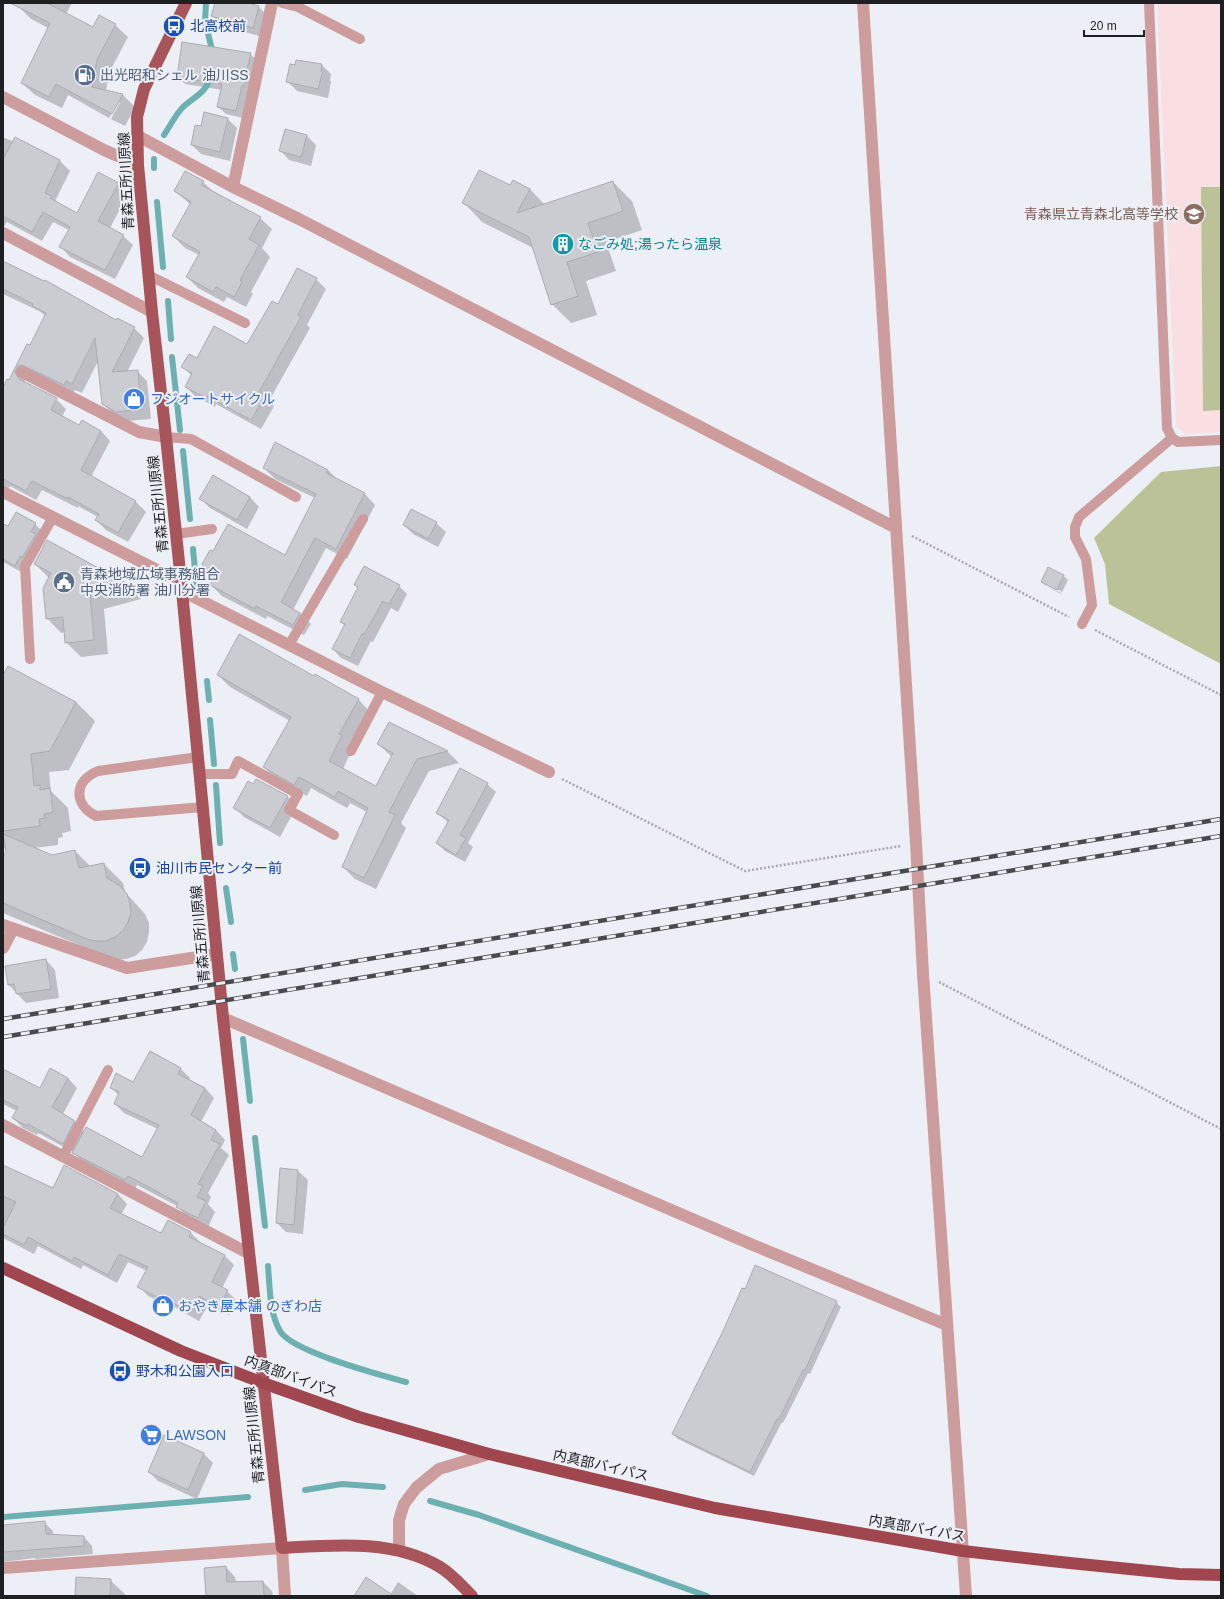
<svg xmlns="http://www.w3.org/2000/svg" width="1224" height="1599" font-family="Helvetica,'Noto Sans JP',sans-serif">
  <rect width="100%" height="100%" fill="#edeff6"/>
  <!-- education -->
  <path fill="#f9dee2" d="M 1157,3 L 1221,3 L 1221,432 L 1185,434 L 1176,426 Z"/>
  <!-- green -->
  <path fill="#bbc298" d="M 1201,187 L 1221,187 L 1221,410 L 1203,411 Z
    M 1221,466 L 1221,664 L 1109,604 L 1105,564 L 1094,538 L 1161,472 Z"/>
  <!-- shadow -->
  <path fill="#0003" fill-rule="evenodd" d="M 21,3 L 72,3 L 66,14 L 93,29 L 115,25 L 128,37 L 109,73 L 106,91 L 123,95 L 135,107 L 125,126 L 111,119 L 120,102 L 118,102 L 109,118 L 68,95 L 62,108 L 35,95 L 22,83 L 48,28 L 31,19 L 19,7 Z
    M 216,3 L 245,3 L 259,7 L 268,17 L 262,37 L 222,25 L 212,16 Z
    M 250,54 L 258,61 L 243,118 L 226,114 L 218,107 L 222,90 L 185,84 L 178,77 Z
    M 297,61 L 322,65 L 331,74 L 330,80 L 331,82 L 328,98 L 297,91 L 287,81 L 296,66 Z
    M 205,114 L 228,119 L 237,128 L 230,161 L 201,154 L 192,145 L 202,128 Z
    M 286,130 L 307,136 L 316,145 L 311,166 L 289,160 L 280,150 Z
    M 3,137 L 14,142 L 16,138 L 60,161 L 70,171 L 55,201 L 78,214 L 118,184 L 128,194 L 110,228 L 123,236 L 133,245 L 115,279 L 70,257 L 61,247 L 69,230 L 53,222 L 42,241 L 7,222 L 3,228 Z
    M 203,182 L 214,192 L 260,218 L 272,229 L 262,248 L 270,257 L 251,292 L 253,294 L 246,307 L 227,297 L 224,302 L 198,288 L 187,277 L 199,255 L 185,248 L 173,236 L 191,205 L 175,191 Z
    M 613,182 L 632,201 L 642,230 L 606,242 L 616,271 L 586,281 L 597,315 L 571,323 L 552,304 L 533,248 L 482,222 L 463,202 L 510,187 L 530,189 L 545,205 Z
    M 3,263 L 117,321 L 134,328 L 144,338 L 127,372 L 137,371 L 147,381 L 151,419 L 127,421 L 113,414 L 103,404 L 98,361 L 82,393 L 75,390 L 73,394 L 27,376 L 24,382 L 56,399 L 66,409 L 62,417 L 80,426 L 101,431 L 110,441 L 91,477 L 136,502 L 146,512 L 128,542 L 106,530 L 96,520 L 98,517 L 78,506 L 78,508 L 42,490 L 36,500 L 10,486 L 3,498 L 3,390 L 10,381 L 28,345 L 30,346 L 46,316 L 39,311 L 3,294 Z
    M 316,279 L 326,289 L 307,325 L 310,328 L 269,401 L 274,406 L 261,429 L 216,404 L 215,407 L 195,396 L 186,387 L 192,376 L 183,367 L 197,359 L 248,346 L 279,306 Z
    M 264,468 L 328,470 L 337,479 L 365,494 L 375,505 L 347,559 L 326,548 L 293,610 L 300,613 L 311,624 L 304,635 L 267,616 L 266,619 L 222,596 L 211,585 L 214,579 L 206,571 L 286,556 L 315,498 L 275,479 Z
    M 213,476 L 250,497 L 259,507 L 247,529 L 210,508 L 200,498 Z
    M 436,523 L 446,532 L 438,547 L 413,534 L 404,525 Z
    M 35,524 L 43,532 L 23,573 L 3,562 L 3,531 L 8,527 Z
    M 48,542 L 128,585 L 141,599 L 104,609 L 108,654 L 81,657 L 66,642 L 65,632 L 61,633 L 47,618 L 49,578 L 35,564 Z
    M 1049,568 L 1064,576 L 1068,580 L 1061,594 L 1046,586 L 1042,582 ZM 1046,584 L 1062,592 L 1061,593 L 1046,586 Z
    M 355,585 L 399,586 L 407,594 L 398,612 L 391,608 L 373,642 L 371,641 L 358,666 L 341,658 L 333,649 L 345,626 L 341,622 L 359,588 Z
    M 9,667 L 76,702 L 95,721 L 69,770 L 49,772 L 51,791 L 68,808 L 71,831 L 62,833 L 63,837 L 58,838 L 58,845 L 34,848 L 52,856 L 75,851 L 91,867 L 104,864 L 123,883 L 125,892 L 145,914 L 149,923 L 149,932 L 147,942 L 142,950 L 135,956 L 126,959 L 116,960 L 107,957 L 3,913 L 3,859 L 7,851 L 3,847 L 3,678 Z
    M 218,675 L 314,677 L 358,699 L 370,712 L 343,769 L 376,788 L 392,757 L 378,744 L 390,723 L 448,752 L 459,763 L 429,771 L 401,823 L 406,828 L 376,889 L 355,879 L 343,867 L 367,812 L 350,803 L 347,808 L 311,788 L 307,796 L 276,779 L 264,767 L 290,721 L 230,687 Z
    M 257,780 L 288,797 L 297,806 L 280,837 L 244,817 L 234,807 L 253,786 Z
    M 487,784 L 496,792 L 468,843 L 473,847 L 465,862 L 445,851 L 437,843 L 449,823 L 437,813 Z
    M 46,960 L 55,970 L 59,998 L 26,1003 L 9,985 Z
    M 151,1052 L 181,1069 L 190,1078 L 189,1080 L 205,1088 L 214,1098 L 201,1122 L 216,1130 L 225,1140 L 221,1148 L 229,1155 L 208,1193 L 211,1197 L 208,1204 L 215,1212 L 208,1227 L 186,1216 L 177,1206 L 137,1185 L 135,1189 L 83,1162 L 73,1152 L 38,1133 L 37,1135 L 23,1128 L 13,1118 L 17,1111 L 3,1104 L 3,1070 L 40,1089 L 68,1078 L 77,1088 L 63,1114 L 74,1121 L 84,1132 L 143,1158 L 158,1129 L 124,1113 L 115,1104 L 119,1095 L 111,1088 L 133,1083 Z
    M 3,1166 L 54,1189 L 118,1194 L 127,1204 L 121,1215 L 161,1234 L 191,1233 L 200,1242 L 199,1243 L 225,1256 L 234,1265 L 222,1288 L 227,1291 L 236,1300 L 229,1315 L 208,1305 L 199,1321 L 169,1304 L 168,1306 L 148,1296 L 139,1286 L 147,1271 L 128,1262 L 117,1283 L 83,1265 L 81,1269 L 38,1246 L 34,1254 L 3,1238 Z
    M 281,1169 L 298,1171 L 308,1180 L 303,1234 L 286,1232 L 277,1223 Z
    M 836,1302 L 841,1307 L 810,1374 L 808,1373 L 783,1423 L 782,1422 L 754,1476 L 678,1439 L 673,1434 Z
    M 165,1437 L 204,1454 L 213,1463 L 197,1499 L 158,1481 L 149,1472 Z
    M 44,1522 L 53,1531 L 53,1535 L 84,1537 L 92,1546 L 93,1554 L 36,1559 L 35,1558 L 3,1562 L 3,1525 Z
    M 226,1567 L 235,1577 L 236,1582 L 263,1582 L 272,1591 L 273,1596 L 208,1596 Z
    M 110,1580 L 125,1594 L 125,1596 L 76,1596 Z
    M 398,1582 L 418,1596 L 355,1596 L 390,1595 Z"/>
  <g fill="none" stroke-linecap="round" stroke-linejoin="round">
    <!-- stream -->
    <path stroke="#6db0b2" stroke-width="6" d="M 206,3 L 205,21 L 213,54
      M 164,135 C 170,126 176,114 183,107 C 195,96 208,92 211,74
      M 154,168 L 154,159
      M 157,202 L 163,267
      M 168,301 L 171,339
      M 172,357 L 180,430
      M 183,451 L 190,519
      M 193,549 L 197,591
      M 207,681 L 209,700
      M 210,720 L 214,764
      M 216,785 L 220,843
      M 226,888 L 231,922
      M 233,954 L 235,969
      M 243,1039 L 250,1101
      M 255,1138 L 265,1226
      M 268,1266 C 270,1287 269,1312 280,1331 C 292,1352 381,1375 406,1382
      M 305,1490 L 342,1484 L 383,1487
      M 430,1501 L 479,1515 L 707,1596
      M 3,1517 L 248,1497"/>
  </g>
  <!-- building -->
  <path fill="#caccd2" stroke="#aaacb2" d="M 10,3 L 47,3 L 93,27 L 99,15 L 116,24 L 97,60 L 92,87 L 123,94 L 112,114 L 56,84 L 49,97 L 21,83 L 50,23 Z
    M 215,3 L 248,3 L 259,6 L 253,28 L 211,16 Z
    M 182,42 L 251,53 L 247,69 L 248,69 L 244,86 L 242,86 L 236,111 L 217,107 L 222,84 L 177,77 Z
    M 296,60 L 322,64 L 321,71 L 323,71 L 318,89 L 286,82 L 290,64 L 295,65 Z
    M 204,112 L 228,118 L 220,152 L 191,145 L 195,125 L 201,126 Z
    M 285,129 L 307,135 L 301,157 L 279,151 Z
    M 15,137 L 60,160 L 45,193 L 52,196 L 50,198 L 77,213 L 98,172 L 119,183 L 98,221 L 124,235 L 105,270 L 59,247 L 70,227 L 43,212 L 32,232 L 3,216 L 3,159 Z
    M 479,170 L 510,185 L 513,180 L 530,189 L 517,213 L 613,181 L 623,211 L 588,223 L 598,252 L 567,262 L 578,296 L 551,305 L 529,237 L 462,203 Z
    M 185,171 L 204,181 L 201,185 L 261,217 L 249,239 L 259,245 L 240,280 L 242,282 L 234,297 L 216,287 L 213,292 L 186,277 L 200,252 L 172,236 L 191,202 L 174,191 Z
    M 3,261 L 44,281 L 45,280 L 116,320 L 117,318 L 135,327 L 112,372 L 138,370 L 141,409 L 116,412 L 102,404 L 95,338 L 72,384 L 66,381 L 64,385 L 22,365 L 18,366 L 15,372 L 19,379 L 57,398 L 51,410 L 79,425 L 82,420 L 101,431 L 81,470 L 136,501 L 118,533 L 95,520 L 99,514 L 68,497 L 68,499 L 32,481 L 26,491 L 3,479 L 3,388 L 7,379 L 9,380 L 27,344 L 30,345 L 46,313 L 32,306 L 33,304 L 3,289 Z
    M 297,268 L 317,278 L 298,315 L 301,317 L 259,392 L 265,396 L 251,420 L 207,396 L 206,398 L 185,387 L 192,373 L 181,367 L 189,354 L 197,358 L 214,326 L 247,344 L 272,301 L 278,304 Z
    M 275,442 L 328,470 L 326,473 L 365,493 L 336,549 L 315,538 L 281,602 L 300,613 L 293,625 L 256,606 L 255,609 L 210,585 L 214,576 L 205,571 L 202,564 L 210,550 L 213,551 L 228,524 L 285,555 L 316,494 L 263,468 Z
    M 213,475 L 250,497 L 237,520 L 199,499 Z
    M 411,509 L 437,522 L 428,539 L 403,525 Z
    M 16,512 L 36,523 L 31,532 L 36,534 L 22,558 L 20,556 L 15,566 L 3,559 L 3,524 L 8,526 Z
    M 47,540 L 128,584 L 90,594 L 94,640 L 65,643 L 63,617 L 46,619 L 43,588 L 51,573 L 34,564 Z
    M 364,566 L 400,585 L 389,604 L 383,601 L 364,634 L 362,634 L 350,658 L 332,649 L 345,624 L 340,622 L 358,587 L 354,585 Z
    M 1048,567 L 1064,575 L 1057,590 L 1041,582 Z
    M 239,634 L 314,676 L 315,674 L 359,699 L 339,734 L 342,735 L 329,761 L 376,786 L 393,753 L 377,744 L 389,722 L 448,751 L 417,759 L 389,812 L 395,815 L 364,878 L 342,867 L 368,808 L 338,791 L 335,797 L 299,777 L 294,785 L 263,767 L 291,717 L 217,675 Z
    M 8,666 L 76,702 L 50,751 L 31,754 L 34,786 L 40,785 L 40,790 L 50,788 L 53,812 L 44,814 L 45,818 L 39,819 L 40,826 L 3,831 L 3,675 Z
    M 460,768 L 488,783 L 460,835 L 466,838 L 456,855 L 436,843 L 449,820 L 436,813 Z
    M 256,779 L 288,796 L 270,828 L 233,808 L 248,781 L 253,784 Z
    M 3,834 L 52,855 L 75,850 L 79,868 L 104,863 L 107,878 L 120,886 L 127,894 L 130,903 L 131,913 L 128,922 L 123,931 L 115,937 L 106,941 L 96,941 L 87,939 L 3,903 L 3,857 L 6,851 Z
    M 46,959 L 51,989 L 16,994 L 14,984 L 8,985 L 5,966 Z
    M 150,1051 L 181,1068 L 178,1074 L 205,1088 L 191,1115 L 216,1130 L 211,1140 L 220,1144 L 198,1184 L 203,1186 L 197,1197 L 206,1201 L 198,1218 L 176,1207 L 178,1203 L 128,1176 L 125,1180 L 72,1153 L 86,1127 L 142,1157 L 159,1125 L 114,1104 L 119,1092 L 110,1088 L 116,1073 L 133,1082 Z
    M 50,1068 L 68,1078 L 52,1107 L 75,1121 L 63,1144 L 28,1124 L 27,1126 L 12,1118 L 18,1107 L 3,1100 L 3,1069 L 40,1088 Z
    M 3,1165 L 53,1188 L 64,1165 L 118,1194 L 110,1208 L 161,1233 L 168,1220 L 191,1232 L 189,1237 L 225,1255 L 212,1282 L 228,1290 L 219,1307 L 199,1296 L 190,1312 L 160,1296 L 159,1298 L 137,1287 L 148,1267 L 119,1254 L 108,1275 L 74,1257 L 72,1261 L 28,1237 L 24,1245 L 3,1234 L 3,1228 L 16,1202 L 3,1196 Z
    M 280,1168 L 298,1170 L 294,1225 L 276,1223 Z
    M 755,1265 L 837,1301 L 805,1370 L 803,1370 L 779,1419 L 777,1419 L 750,1472 L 672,1434 L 723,1331 L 742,1288 L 745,1289 Z
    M 164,1435 L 204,1453 L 188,1490 L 148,1472 Z
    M 45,1521 L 46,1534 L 84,1536 L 84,1546 L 3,1552 L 3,1525 Z
    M 226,1566 L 227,1582 L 263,1581 L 264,1596 L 206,1596 L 204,1568 Z
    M 76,1577 L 111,1579 L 110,1596 L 75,1596 Z
    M 366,1577 L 394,1596 L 354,1596 Z"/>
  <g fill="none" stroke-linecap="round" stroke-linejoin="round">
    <!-- path -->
    <path stroke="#a6a8ae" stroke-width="2.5" stroke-dasharray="2 2" stroke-linecap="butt" d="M 912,536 L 1069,617
      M 1095,630 L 1221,695
      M 562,779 L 745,871 L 901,846
      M 939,982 L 1221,1129"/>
    <!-- service -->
    <path stroke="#cd9d9d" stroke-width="10" d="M 282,3 L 298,7 L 360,39
      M 1149,3 L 1167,428 L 1172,438 L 1178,442 L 1221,440
      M 148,275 L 245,323
      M 166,437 L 191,439 L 296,497
      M 176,534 L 212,529
      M 1082,624 L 1092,605 L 1086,559 L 1075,537 L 1075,527 L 1079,517 L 1172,438
      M 289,645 L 363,519
      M 30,659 L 25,566 L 53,517
      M 351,751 L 382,692
      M 198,757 L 98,771 C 74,781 73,804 96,816 L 203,807
      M 199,774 L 232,774 L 238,761 L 298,794 L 289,810 L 334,835
      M 63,1157 L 108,1070"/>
    <!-- minor -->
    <path stroke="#cd9d9d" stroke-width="12" d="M 863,3 L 916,843 L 923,974 L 966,1596
      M 3,97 L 104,150 L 138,165
      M 138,136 L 233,187 L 299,219 L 896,528
      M 233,187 L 272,3
      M 3,233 L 152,312
      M 22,372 L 139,432 L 166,437
      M 3,492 L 181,582
      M 182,591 L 382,692 L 549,772
      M 3,925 L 127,968 L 217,954
      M 3,948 L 13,929
      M 223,1018 L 753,1245 L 947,1325
      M 3,1125 L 248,1253
      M 399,1550 L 399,1520 L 404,1504 L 416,1488 L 439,1469 L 489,1454
      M 3,1568 L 282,1548"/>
    <!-- tertiary -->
    <path stroke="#cd9d9d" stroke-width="12" d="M 282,1548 L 285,1596"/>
    <!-- primary -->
    <path stroke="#a7555a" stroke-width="12" d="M 186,3 L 144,89 L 137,117 L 138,165 L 152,312 L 166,437 L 182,591 L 223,1018 L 282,1548 C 334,1545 393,1539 440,1567 C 452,1574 462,1586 472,1596"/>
    <!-- trunk -->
    <path stroke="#a0464e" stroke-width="12" d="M 3,1268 L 181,1351 L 263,1383 L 359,1417 L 489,1454 L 715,1508 L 963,1551 L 1060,1562 L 1179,1574 L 1221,1575"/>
    <!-- rail casing -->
    <g stroke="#494a4e" stroke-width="4.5">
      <path id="rail" d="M 3,1019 L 1221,819
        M 3,1037 L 1221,836"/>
    </g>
    <!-- rail -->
    <use href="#rail" stroke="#edeff6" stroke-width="3" stroke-dasharray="9" stroke-linecap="butt"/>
  </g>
  <!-- icons -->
  <defs>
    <g id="bus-disc" transform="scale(1.15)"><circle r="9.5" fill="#1a4fb4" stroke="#edeff6"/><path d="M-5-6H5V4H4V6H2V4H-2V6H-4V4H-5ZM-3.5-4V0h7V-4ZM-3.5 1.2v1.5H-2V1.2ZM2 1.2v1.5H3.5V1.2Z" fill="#fff"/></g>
    <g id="fuel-disc" transform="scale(1.15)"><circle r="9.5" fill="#5c6f8a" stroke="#edeff6"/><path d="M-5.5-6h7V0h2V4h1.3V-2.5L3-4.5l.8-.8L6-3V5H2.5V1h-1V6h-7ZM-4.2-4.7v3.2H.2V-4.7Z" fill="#fff"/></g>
    <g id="school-disc" transform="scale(1.15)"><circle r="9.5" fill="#8d6e63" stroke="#edeff6"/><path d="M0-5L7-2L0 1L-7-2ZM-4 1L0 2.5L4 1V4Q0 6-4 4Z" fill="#fff"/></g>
    <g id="building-disc" transform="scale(1.15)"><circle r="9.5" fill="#0f9aa8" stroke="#edeff6"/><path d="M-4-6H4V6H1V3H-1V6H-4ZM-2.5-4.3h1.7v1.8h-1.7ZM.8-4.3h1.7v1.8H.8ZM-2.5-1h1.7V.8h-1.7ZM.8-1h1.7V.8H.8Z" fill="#fff"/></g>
    <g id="shop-disc" transform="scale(1.15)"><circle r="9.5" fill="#3f7fe0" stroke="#edeff6"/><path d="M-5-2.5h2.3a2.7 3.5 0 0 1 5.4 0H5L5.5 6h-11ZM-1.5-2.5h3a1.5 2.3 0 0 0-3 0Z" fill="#fff"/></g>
    <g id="civic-disc" transform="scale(1.15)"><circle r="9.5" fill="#5c6f8a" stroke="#edeff6"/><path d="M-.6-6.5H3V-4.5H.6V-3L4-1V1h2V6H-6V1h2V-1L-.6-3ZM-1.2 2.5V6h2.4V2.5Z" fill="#fff"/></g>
    <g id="supermarket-disc" transform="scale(1.15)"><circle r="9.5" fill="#3f7fe0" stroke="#edeff6"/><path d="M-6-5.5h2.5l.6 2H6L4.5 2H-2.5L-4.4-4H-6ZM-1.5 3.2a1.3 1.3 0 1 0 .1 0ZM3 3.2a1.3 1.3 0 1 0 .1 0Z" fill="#fff"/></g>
  </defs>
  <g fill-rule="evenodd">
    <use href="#bus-disc" x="174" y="26"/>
    <use href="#fuel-disc" x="85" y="75"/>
    <use href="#school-disc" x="1194" y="214"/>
    <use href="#building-disc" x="563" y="244"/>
    <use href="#shop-disc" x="134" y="399"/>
    <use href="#civic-disc" x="64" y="582"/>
    <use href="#bus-disc" x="140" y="868"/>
    <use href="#shop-disc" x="163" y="1306"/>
    <use href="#bus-disc" x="120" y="1371"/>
    <use href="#supermarket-disc" x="151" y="1435"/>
  </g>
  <g text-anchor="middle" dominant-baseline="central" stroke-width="4" stroke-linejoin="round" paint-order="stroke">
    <!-- transit labels -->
    <g font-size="14" fill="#164399" stroke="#edeff6" text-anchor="start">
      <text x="190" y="26">北高校前</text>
      <text x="156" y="868">油川市民センター前</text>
      <text x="136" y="1371">野木和公園入口</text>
    </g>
    <!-- service labels -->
    <g font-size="14" fill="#4e5e75" stroke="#edeff6" text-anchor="start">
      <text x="100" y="75">出光昭和シェル 油川SS</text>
      <text x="80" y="574">青森地域広域事務組合<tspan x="80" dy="16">中央消防署 油川分署</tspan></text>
    </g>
    <!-- street labels -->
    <g font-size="14" fill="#1e1f22" stroke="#edeff6">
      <text transform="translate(126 181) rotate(-93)">青森五所川原線</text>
      <text transform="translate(158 504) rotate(-96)">青森五所川原線</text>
      <text transform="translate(200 934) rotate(-95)">青森五所川原線</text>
      <text transform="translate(291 1376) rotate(20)">内真部バイパス</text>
      <text transform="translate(254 1435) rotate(-96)">青森五所川原線</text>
      <text transform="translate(601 1465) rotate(13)">内真部バイパス</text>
      <text transform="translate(917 1528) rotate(10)">内真部バイパス</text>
    </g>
    <!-- education labels -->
    <g font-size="14" fill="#785e54" stroke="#edeff6" text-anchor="end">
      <text x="1178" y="214">青森県立青森北高等学校</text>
    </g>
    <!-- culture labels -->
    <g font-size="14" fill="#0d838f" stroke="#edeff6" text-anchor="start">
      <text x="578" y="244">なごみ処;湯ったら温泉</text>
    </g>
    <!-- shop labels -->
    <g font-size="14" fill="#366cbe" stroke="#edeff6" text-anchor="start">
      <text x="150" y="399">フジオートサイクル</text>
      <text x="178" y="1306">おやき屋本舗 のぎわ店</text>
      <text x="166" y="1435">LAWSON</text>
    </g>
  </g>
  <!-- border -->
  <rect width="1224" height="1599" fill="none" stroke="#1e1f22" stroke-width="8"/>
  <!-- scale -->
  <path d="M1084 30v6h60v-6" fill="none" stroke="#1e1f22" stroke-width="2"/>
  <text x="1090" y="30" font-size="12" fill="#1e1f22" stroke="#edeff6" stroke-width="3" paint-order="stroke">20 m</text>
</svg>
